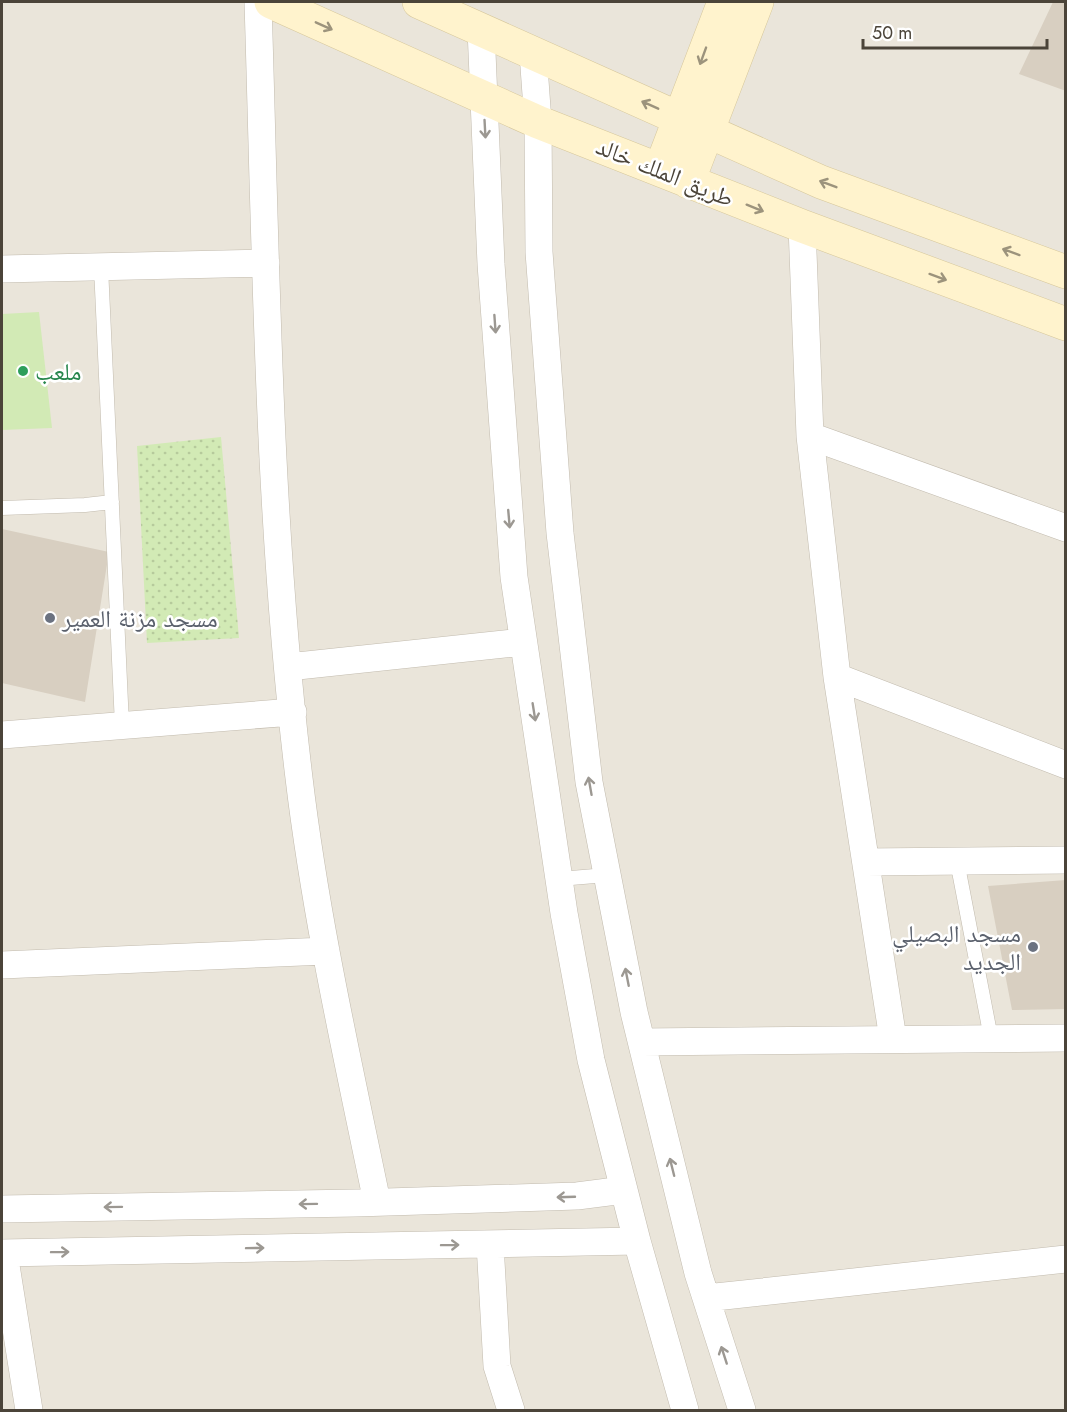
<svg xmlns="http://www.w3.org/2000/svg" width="1067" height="1412" font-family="Jost,'Noto Naskh Arabic',sans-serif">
  <defs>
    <pattern id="garden-dots" width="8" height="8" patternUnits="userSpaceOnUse" patternTransform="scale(1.5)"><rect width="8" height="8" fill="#d2eab5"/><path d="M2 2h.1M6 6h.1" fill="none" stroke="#b6ca9c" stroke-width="1.8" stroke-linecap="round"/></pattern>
  </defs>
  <rect width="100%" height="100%" fill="#f6f3ec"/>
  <!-- residential -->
  <path fill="#eae5da" d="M 2,2 L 1065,2 L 1065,1410 L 2,1410 Z"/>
  <!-- grass -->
  <path fill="#d2eab5" d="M 39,312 L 52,428 L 2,430 L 2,314 Z"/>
  <!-- garden -->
  <path fill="url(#garden-dots)" d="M 221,437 L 239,638 L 147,643 L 137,446 Z"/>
  <!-- building -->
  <path fill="#d8cfc1" d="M 1053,2 L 1066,2 L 1066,91 L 1019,74 Z
    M 2,529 L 109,552 L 85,702 L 2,683 Z
    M 1066,880 L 1066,1009 L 1012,1010 L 988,886 Z"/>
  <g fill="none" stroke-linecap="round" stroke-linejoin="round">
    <!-- lane casing -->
    <g stroke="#c2bbae" stroke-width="15">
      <path id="lane" d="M 101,267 L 122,725
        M 2,508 L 85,505 L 112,502
        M 957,861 L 991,1038
        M 559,879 L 607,875"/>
    </g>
    <!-- street casing -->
    <g stroke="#c2bbae" stroke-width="28">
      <path id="street" d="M 258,2 C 266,260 268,521 299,778 C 316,921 348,1061 377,1202
        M 481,29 L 491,264 L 514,577 L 564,913 L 591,1060 L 637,1241 L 685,1410
        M 533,53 L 538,122 L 539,252 L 560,533 L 589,782 L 634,1012 L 698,1273 L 742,1410
        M 802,226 L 810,436 L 837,677 L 893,1039
        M 2,269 L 266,263
        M 810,436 L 1066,528
        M 288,667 L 523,642
        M 837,677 L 1066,765
        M 2,735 L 293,712
        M 866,862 L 1066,860
        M 2,965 L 326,951
        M 642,1042 L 1066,1038
        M 2,1209 L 356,1203 L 577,1196 L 624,1190
        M 490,1244 L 497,1366 L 511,1410
        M 2,1253 L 637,1241
        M 4,1253 L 29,1410
        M 706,1298 L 1066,1259"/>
    </g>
    <!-- secondary casing -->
    <g stroke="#d6c79b" stroke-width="34">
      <path id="secondary" d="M 271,2 L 538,122 L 802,226 L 1066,324
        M 419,2 L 821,182 L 1066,272
        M 660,170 L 724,2
        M 688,182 L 757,2"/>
    </g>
    <!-- lane -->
    <use href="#lane" stroke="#fff" stroke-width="14"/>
    <!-- street -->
    <use href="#street" stroke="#fff" stroke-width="27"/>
    <!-- secondary -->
    <use href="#secondary" stroke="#fff3cd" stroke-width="33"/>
  </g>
  <!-- one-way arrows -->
  <defs><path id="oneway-shaft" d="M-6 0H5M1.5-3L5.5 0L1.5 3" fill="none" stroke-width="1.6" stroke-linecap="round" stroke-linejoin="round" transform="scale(1.5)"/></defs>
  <g stroke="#9c937c">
    <use href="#oneway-shaft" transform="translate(324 26) rotate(24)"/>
    <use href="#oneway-shaft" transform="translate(703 56) rotate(110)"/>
    <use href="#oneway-shaft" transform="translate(650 105) rotate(-156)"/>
    <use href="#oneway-shaft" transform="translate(828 184) rotate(-159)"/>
    <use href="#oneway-shaft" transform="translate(755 208) rotate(22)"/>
    <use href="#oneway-shaft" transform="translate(1011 252) rotate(-160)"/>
    <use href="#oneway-shaft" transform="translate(938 277) rotate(20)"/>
  </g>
  <g stroke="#9c9892">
    <use href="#oneway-shaft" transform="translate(485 129) rotate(87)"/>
    <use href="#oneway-shaft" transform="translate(495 324) rotate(86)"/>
    <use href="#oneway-shaft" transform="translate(509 519) rotate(85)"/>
    <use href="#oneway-shaft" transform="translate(534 712) rotate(81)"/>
    <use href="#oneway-shaft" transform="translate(590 786) rotate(-100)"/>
    <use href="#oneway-shaft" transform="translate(627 977) rotate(-101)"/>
    <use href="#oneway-shaft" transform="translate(672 1167) rotate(-104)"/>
    <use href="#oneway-shaft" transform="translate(566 1197) rotate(178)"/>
    <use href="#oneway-shaft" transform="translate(308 1204) rotate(179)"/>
    <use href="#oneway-shaft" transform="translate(113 1207) rotate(179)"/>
    <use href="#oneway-shaft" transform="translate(450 1245) rotate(-1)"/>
    <use href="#oneway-shaft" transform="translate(255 1248) rotate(-1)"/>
    <use href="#oneway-shaft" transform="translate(60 1252) rotate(-1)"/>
    <use href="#oneway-shaft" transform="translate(724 1355) rotate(-108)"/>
  </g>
  <!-- markers -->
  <circle fill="#2e9e5b" stroke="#fff" stroke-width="2" cx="23" cy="371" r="6"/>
  <g fill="#6b7280" stroke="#fff" stroke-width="2">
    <circle cx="50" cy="618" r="6"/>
    <circle cx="1033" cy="947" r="6"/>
  </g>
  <g text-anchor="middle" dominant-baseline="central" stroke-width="5" stroke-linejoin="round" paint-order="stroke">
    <!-- street labels -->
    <g font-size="24" fill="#4b4439" stroke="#fff">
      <text transform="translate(665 172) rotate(22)">طريق الملك خالد</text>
    </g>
    <!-- leisure labels -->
    <g font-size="24" fill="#27864d" stroke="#fff" text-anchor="start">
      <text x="35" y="371">ملعب</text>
    </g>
    <!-- worship labels -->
    <g font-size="24" fill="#5b616d" stroke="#fff" text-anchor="start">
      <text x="62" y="618">مسجد مزنة العمير</text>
      <text x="1021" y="933" text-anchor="end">مسجد البصيلي<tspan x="1021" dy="28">الجديد</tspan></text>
    </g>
  </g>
  <!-- border -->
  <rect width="1067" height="1412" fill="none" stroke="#4b4439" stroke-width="6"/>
  <!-- scale -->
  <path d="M863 39v9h184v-9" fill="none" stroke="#4b4439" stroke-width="3"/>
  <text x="872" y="39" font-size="18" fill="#4b4439" stroke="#ffffff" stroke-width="4.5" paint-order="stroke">50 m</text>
</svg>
